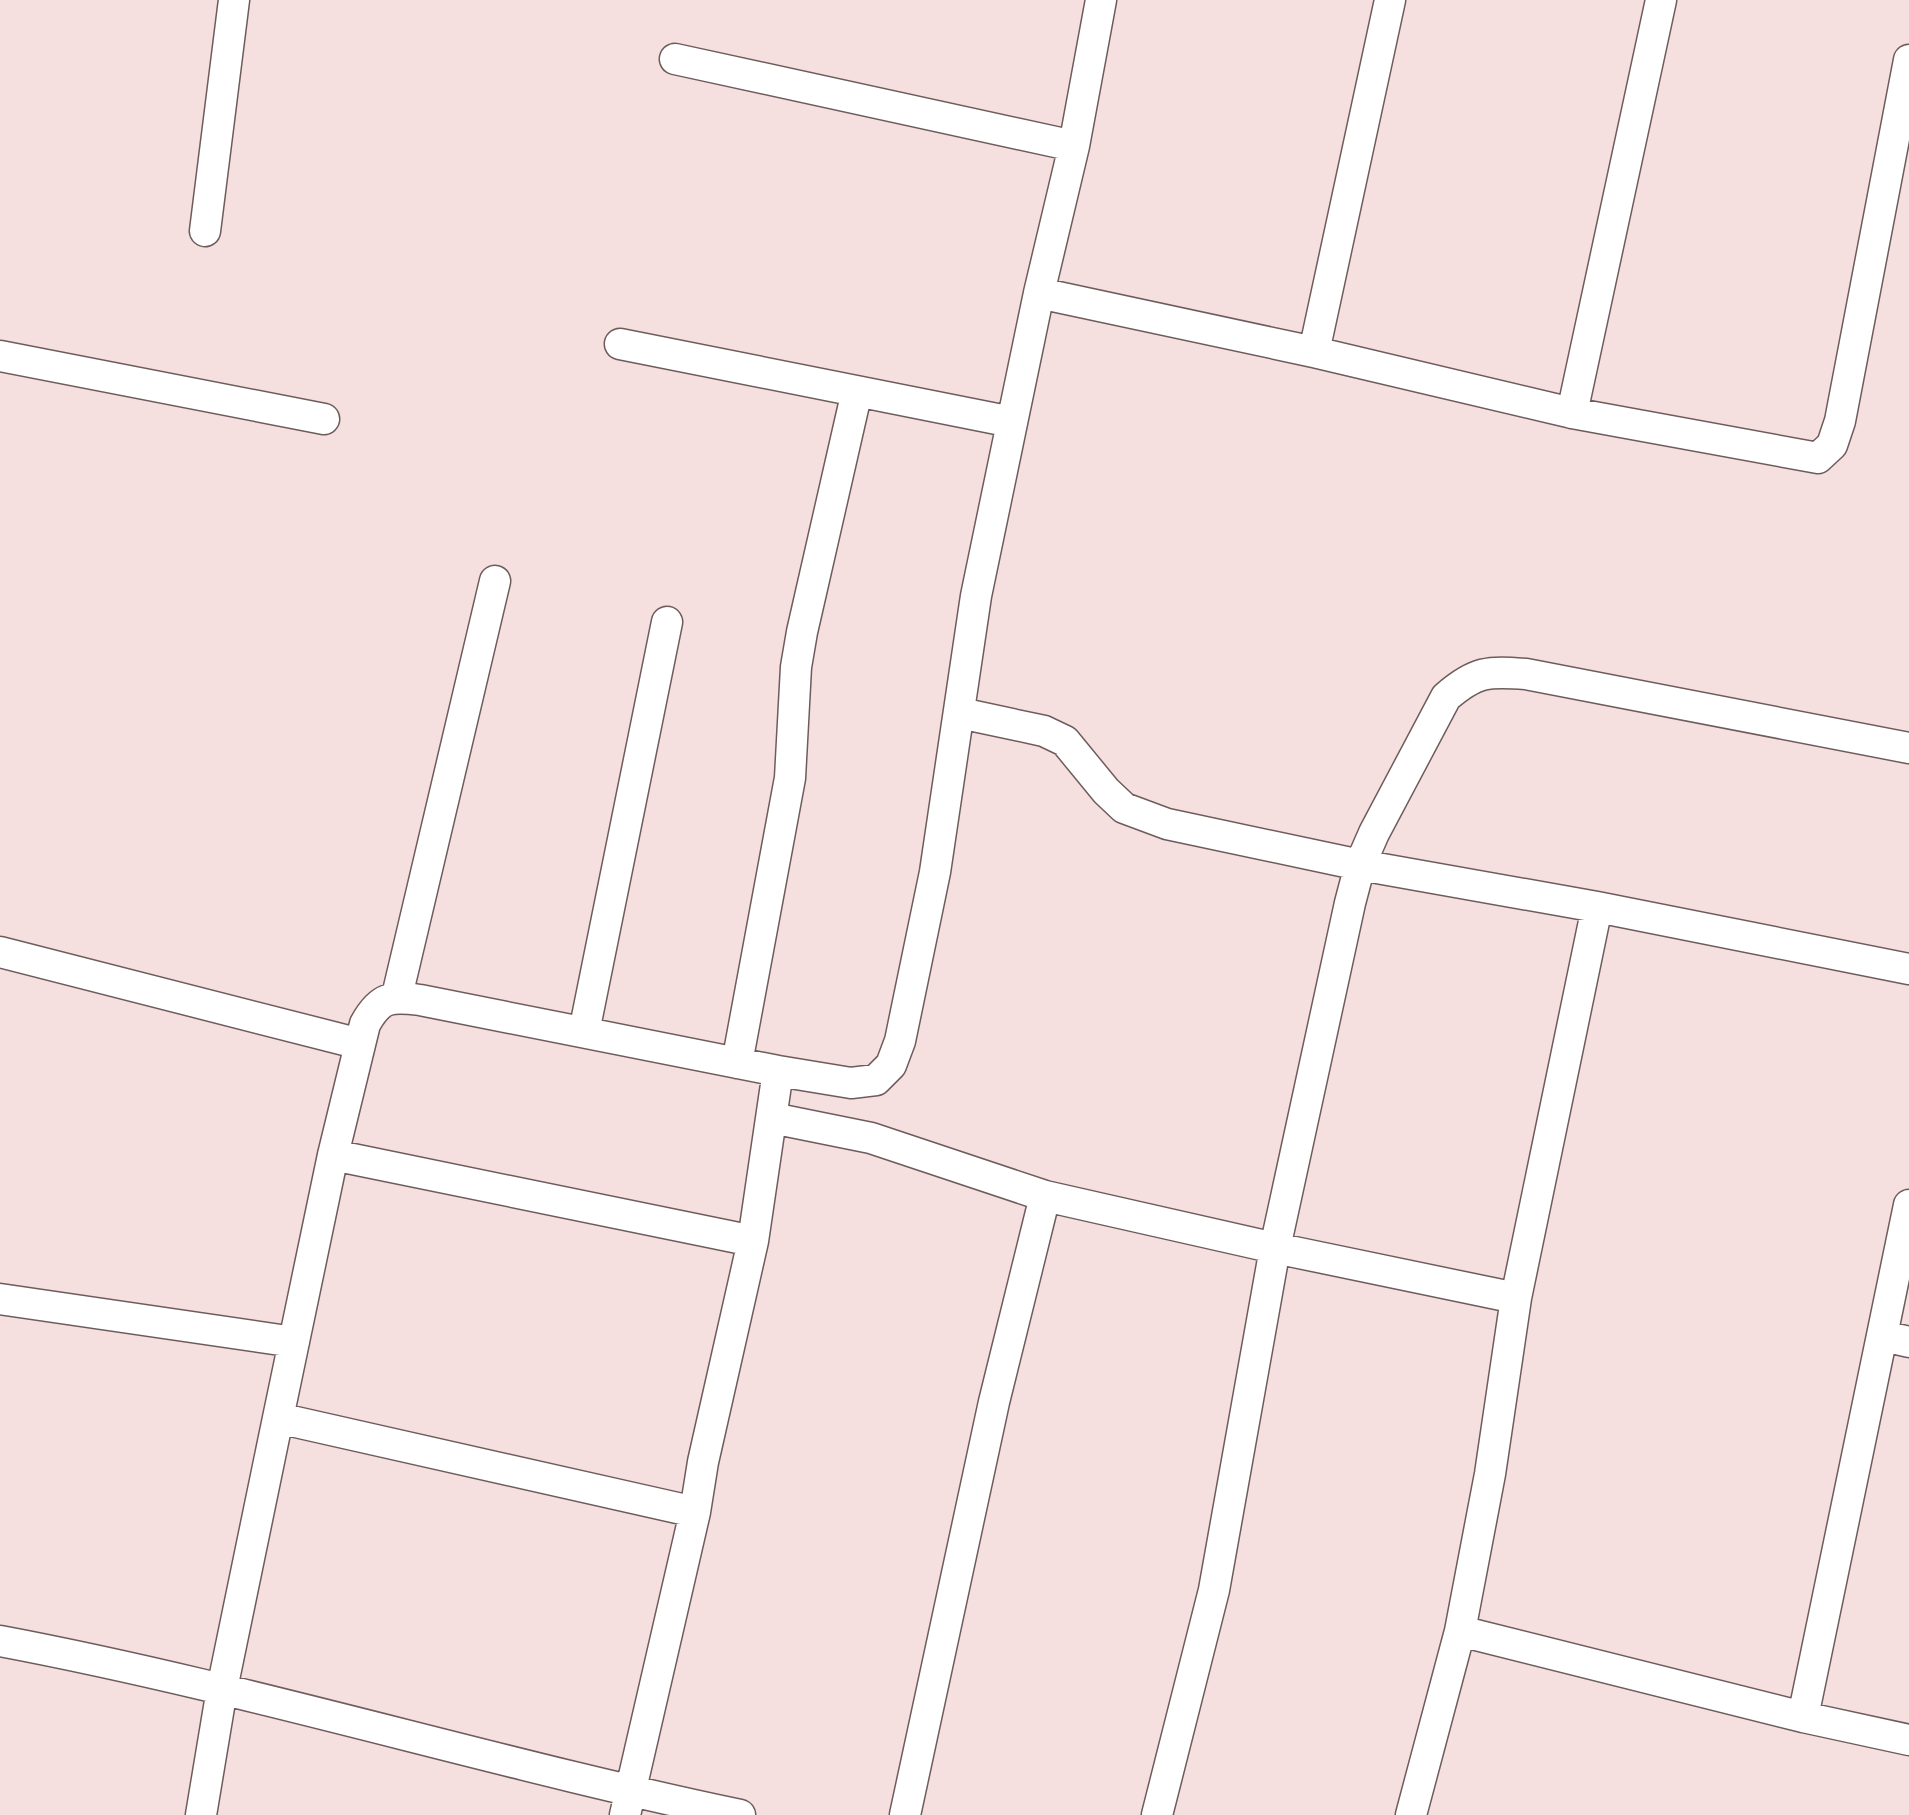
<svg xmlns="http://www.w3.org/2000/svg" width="1909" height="1815" font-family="'Fira Sans',sans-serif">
  <rect width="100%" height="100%" fill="#f5e0df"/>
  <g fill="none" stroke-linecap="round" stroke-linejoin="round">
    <!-- minor casing -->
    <g stroke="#6e5c5c" stroke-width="33">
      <path id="minor" d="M 675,59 L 1074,146
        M 205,231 L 234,0
        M 1039,293 L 1314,352 L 1572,413 L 1818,458 L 1832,445 L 1840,421 L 1909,60
        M 620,344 L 1012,422
        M 1314,352 L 1390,0
        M 0,356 L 324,419
        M 1572,413 L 1661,0
        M 960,713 L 1044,731 L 1065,741 L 1106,791 L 1124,808 L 1167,824 L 1360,865 L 1597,907 L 1909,969
        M 0,952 L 360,1044
        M 397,996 L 495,581
        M 584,1032 L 667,622
        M 737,1063 L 790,778 L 796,667 L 802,632 L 857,391
        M 772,1118 L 871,1138 L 1045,1196 L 1275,1248 L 1516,1298
        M 333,1155 L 753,1241
        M 0,1299 L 294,1342
        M 1883,1336 L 1909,1342
        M 278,1418 L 695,1512
        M 1460,1631 L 1803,1717 L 1909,1740
        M 0,1641 C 249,1688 492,1763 740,1815
        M 1803,1717 L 1909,1205
        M 201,1815 L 222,1689 L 278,1418 L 333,1155 L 365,1024 C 380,997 390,996 420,1000 L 778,1071 L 851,1083 L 876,1080 L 891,1065 L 900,1041 L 935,872 L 976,596 L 1039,293 L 1074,146 L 1101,0
        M 625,1815 L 695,1512 L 703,1462 L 753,1241 L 778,1071
        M 905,1815 L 994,1402 L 1045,1196
        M 1157,1815 L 1214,1590 L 1275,1248 L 1350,903 L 1360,865 L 1374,833 L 1446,697 C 1476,671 1488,671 1526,674 L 1909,748
        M 1411,1815 L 1460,1631 L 1490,1474 L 1516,1298 L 1597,907"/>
    </g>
    <!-- minor -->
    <use href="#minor" stroke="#fff" stroke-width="30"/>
  </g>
</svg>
